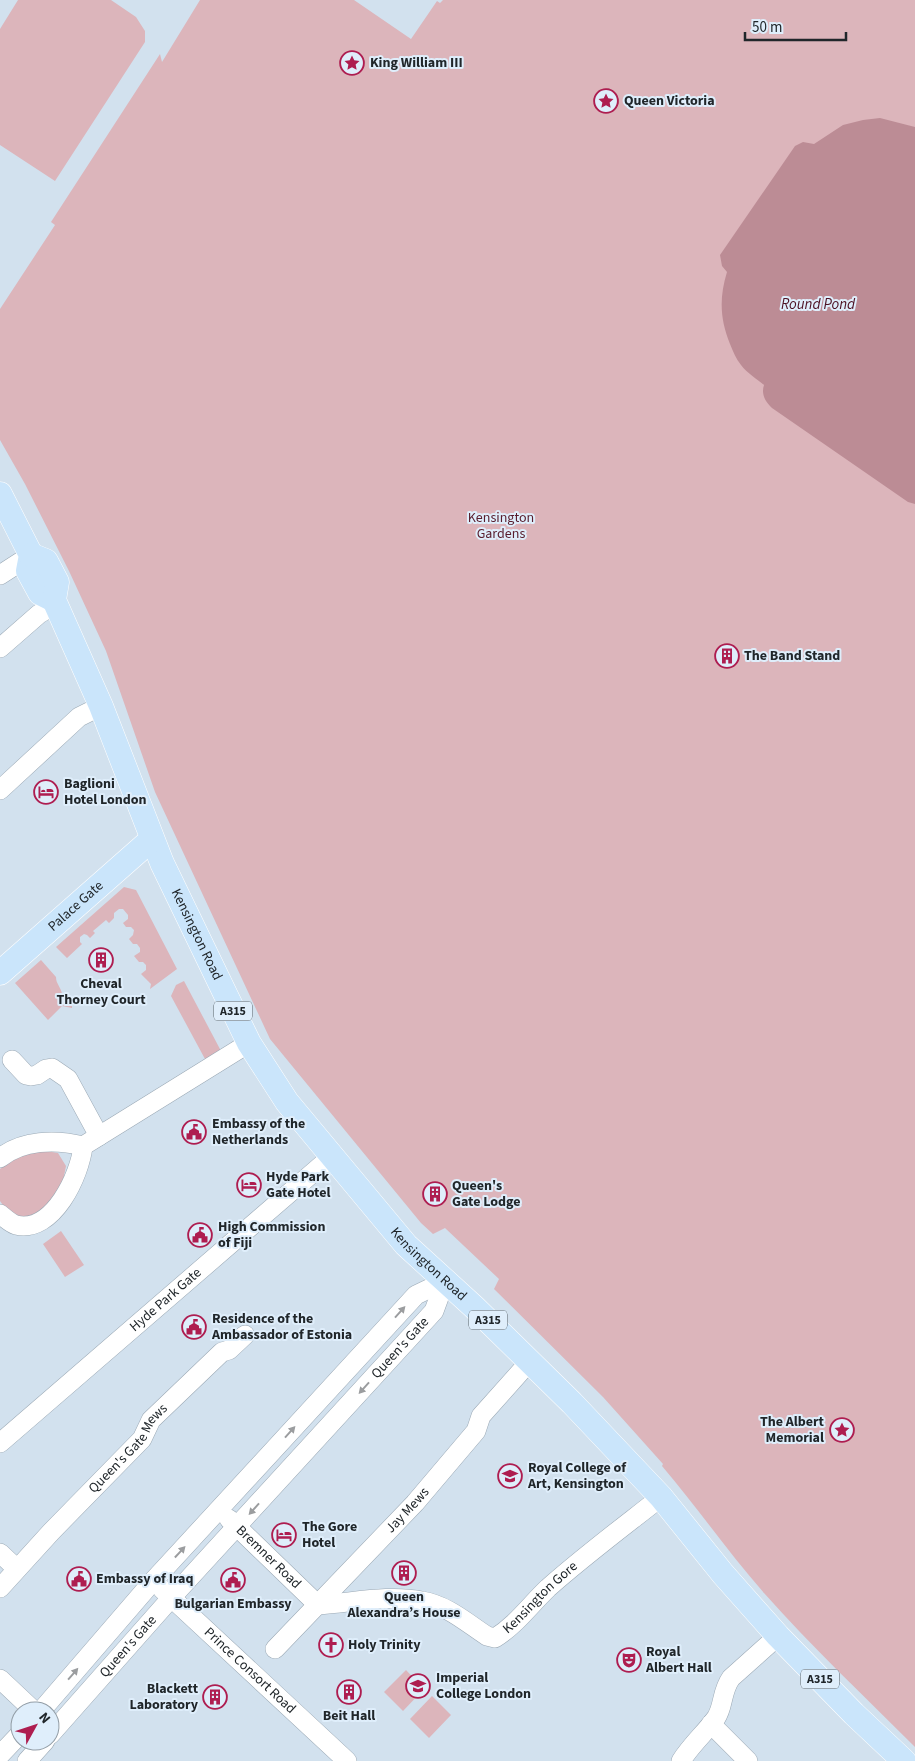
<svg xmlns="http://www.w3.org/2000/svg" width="915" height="1761" font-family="'Source Sans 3',sans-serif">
  <rect width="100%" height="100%" fill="#d2e1ee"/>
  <!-- green -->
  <path fill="#dcb5bb" d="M 18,0 L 111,0 L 136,17 L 145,31 L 145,42 L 55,181 L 0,145 L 0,29 Z
    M 200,0 L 354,0 L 411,39 L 437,1 L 440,3 L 443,0 L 915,0 L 915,1747 C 864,1696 812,1647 764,1593 C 728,1552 697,1507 662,1466 L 663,1464 L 603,1397 L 494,1289 L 499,1279 L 445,1228 L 433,1234 L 421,1223 L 270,1039 L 155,792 L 106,651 L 69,571 L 25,484 L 0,440 L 0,309 L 55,225 L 51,222 L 160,54 L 162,62 Z
    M 124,887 L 136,890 L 177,969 L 150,989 L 151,984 L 141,974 L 146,970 L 146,965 L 143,962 L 139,962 L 134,956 L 140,952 L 140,948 L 137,944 L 133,944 L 129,939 L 133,935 L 134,930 L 131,927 L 126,927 L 123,923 L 128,919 L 128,915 L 123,909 L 119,909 L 114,913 L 114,918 L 109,923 L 106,920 L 93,931 L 95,933 L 90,938 L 87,935 L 84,934 L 80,937 L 80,942 L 82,944 L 67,958 L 56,947 Z
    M 41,960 L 56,977 C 56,984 61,987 62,994 L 72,1001 L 72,1008 L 62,1006 L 48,1020 L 15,983 Z
    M 184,981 L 221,1051 L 205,1059 L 171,996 L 176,985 Z
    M 40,1150 L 58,1153 L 66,1166 L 62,1186 L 40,1215 L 20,1217 L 5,1208 L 0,1201 L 0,1169 L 13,1159 Z
    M 61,1231 L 84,1265 L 65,1277 L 43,1244 Z
    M 406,1670 L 424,1689 L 403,1711 L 384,1692 Z
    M 432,1696 L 451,1715 L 429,1738 L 410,1719 Z"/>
  <!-- water -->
  <path fill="#bc8c95" d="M 609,88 L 617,94 L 619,103 L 613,111 L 604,113 L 595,108 L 594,98 L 599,90 Z
    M 880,118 L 915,127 L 915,504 L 908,502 L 772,408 C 765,401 761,394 764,385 C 757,379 747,373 741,365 C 736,359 733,351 730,344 C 720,319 719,298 727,272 L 722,266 L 720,255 L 795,146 L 803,142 L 814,144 L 843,125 L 863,120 Z"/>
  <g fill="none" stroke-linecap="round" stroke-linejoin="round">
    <!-- minor casing -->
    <g stroke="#9ba9b5" stroke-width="20">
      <g id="minor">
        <path d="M 0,575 L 31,555"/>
        <path d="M 0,648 L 39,614 L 56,604"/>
        <path d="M 0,790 L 79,717 L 101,706"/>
        <path d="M 12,1060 L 26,1075 L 31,1076 L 37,1075 L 46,1069 L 52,1068 L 68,1079 L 99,1136"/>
        <path d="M 0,1158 C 22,1140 55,1139 83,1146 L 249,1043"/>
        <path d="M 0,1214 C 5,1218 10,1223 16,1225 C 53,1234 80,1175 83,1146"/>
        <path id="s1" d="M 0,1443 L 331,1157"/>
        <path id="s2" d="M 229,1519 L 318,1605"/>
        <path d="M 0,1553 L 17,1569"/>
        <path id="s3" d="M 0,1588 L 51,1532 L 142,1439 L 151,1420 L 222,1352 L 229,1350 L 245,1335"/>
        <path id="s4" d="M 162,1589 L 347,1761"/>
        <path id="s5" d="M 318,1605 C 352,1603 388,1594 422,1601 C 447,1605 467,1623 487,1636 L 495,1638 C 516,1625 530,1605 548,1588 C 584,1556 623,1527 661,1497"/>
        <path id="s6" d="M 275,1649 L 415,1503 L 476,1431 L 481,1416 L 530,1361"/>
        <path d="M 0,1679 L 34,1711"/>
        <path d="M 41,1711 L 153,1581 L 416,1295 L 445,1281"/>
        <path d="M 711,1724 L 748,1761"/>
        <path id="s7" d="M 50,1735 L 172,1597 L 434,1311 L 445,1281"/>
        <path d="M 0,1755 L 20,1734"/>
        <path d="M 27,1761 L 45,1741"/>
        <path d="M 681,1761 C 691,1745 705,1733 716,1718 C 724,1706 721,1692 731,1678 L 778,1636"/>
      </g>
    </g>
    <!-- major casing -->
    <g stroke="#fff" stroke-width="25">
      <g id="major">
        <path d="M 0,494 L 31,555 L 28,571 L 40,593 L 54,600"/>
        <path id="s8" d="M 31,555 L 46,561 L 57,582 L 54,600 L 101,706 L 162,863 L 249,1043 L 287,1102 L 406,1245 L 474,1307 L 572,1403 L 661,1497 L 723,1574 L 778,1636 L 854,1714 L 904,1761"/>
        <path id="s9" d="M 0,973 L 152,839"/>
      </g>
    </g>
    <!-- minor -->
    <use href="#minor" stroke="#fff" stroke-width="19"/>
    <!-- major -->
    <use href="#major" stroke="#cae5fb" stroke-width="24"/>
  </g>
  <!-- one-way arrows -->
  <defs><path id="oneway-solid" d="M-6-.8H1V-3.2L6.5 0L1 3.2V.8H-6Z" transform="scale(1.25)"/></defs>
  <g fill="#9b9d9f">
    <use href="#oneway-solid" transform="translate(400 1312) rotate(-48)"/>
    <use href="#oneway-solid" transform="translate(364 1388) rotate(132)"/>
    <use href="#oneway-solid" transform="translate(290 1432) rotate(-48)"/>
    <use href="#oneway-solid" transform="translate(254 1509) rotate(132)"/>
    <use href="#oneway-solid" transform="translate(180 1552) rotate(-47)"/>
    <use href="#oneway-solid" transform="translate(73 1674) rotate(-49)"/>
  </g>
  <!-- icons -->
  <defs>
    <g id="sight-ring" transform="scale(1.25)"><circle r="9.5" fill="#dfeefb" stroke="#ae1d50" stroke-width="1.5"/><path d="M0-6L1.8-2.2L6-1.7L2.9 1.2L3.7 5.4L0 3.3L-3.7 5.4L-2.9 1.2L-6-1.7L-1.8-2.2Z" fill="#ae1d50"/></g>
    <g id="building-ring" transform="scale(1.25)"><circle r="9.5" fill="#dfeefb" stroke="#ae1d50" stroke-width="1.5"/><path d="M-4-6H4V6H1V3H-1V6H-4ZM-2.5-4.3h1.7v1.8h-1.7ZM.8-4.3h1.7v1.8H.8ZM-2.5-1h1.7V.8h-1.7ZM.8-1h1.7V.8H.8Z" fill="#ae1d50"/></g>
    <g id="hotel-ring" transform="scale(1.25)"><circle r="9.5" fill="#dfeefb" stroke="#ae1d50" stroke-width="1.5"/><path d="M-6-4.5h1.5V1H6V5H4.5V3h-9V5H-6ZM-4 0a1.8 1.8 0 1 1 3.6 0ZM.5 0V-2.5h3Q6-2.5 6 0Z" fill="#ae1d50"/></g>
    <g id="civic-ring" transform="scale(1.25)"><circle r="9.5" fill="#dfeefb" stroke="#ae1d50" stroke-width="1.5"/><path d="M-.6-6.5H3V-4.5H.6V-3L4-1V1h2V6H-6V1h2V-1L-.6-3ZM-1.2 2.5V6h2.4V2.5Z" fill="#ae1d50"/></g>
    <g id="university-ring" transform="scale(1.25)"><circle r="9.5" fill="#dfeefb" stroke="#ae1d50" stroke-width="1.5"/><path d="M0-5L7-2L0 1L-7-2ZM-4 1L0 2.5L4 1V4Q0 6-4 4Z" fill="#ae1d50"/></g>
    <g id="church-ring" transform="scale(1.25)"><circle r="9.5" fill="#dfeefb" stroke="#ae1d50" stroke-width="1.5"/><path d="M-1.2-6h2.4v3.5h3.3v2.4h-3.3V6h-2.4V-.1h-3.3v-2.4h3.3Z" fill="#ae1d50"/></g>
    <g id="theatre-ring" transform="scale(1.25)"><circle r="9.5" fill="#dfeefb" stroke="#ae1d50" stroke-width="1.5"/><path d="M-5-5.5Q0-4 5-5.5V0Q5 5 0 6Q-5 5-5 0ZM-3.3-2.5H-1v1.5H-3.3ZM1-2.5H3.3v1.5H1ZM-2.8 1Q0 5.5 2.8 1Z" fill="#ae1d50"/></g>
  </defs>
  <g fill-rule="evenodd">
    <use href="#sight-ring" x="352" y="63"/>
    <use href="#sight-ring" x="606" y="101"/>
    <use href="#building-ring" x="727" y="656"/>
    <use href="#hotel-ring" x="46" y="792"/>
    <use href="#building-ring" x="101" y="960"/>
    <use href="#civic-ring" x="194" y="1132"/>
    <use href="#hotel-ring" x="249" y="1185"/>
    <use href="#building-ring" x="435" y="1194"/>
    <use href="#civic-ring" x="200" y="1235"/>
    <use href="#civic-ring" x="194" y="1327"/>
    <use href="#sight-ring" x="842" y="1430"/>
    <use href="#university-ring" x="510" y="1476"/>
    <use href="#hotel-ring" x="284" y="1535"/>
    <use href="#building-ring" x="404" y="1573"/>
    <use href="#civic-ring" x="79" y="1579"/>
    <use href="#civic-ring" x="233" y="1580"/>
    <use href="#church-ring" x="331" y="1645"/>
    <use href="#theatre-ring" x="629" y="1660"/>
    <use href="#university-ring" x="418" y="1686"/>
    <use href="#building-ring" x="349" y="1692"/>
    <use href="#building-ring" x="215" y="1697"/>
  </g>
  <g text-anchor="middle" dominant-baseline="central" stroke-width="4" stroke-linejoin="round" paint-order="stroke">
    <!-- shield labels -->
    <g fill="#dfeefb" stroke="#596269" stroke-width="1">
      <rect x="214" y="1001.5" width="38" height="19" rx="4"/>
      <rect x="469" y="1310.5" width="38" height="19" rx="4"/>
      <rect x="801" y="1669.5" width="38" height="19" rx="4"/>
    </g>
    <g font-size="12" font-weight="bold" fill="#20262a">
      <text x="233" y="1011">A315</text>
      <text x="488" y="1320">A315</text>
      <text x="820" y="1679">A315</text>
    </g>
    <!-- poi labels -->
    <g font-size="14" font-weight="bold" fill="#20262a" stroke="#dfeefb" text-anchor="start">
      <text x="370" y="63">King William III</text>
      <text x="624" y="101">Queen Victoria</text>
      <text x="744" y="656">The Band Stand</text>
      <text x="64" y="784">Baglioni<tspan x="64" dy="16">Hotel London</tspan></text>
      <text x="101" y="984" text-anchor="middle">Cheval<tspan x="101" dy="16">Thorney Court</tspan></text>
      <text x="212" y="1124">Embassy of the<tspan x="212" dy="16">Netherlands</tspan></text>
      <text x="266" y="1177">Hyde Park<tspan x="266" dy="16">Gate Hotel</tspan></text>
      <text x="452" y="1186">Queen's<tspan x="452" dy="16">Gate Lodge</tspan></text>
      <text x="218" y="1227">High Commission<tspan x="218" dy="16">of Fiji</tspan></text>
      <text x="212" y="1319">Residence of the<tspan x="212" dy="16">Ambassador of Estonia</tspan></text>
      <text x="824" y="1422" text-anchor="end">The Albert<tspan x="824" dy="16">Memorial</tspan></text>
      <text x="528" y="1468">Royal College of<tspan x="528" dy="16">Art, Kensington</tspan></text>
      <text x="302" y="1527">The Gore<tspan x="302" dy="16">Hotel</tspan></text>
      <text x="96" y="1579">Embassy of Iraq</text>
      <text x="404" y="1597" text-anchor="middle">Queen<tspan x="404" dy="16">Alexandra’s House</tspan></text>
      <text x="233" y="1604" text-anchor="middle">Bulgarian Embassy</text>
      <text x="348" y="1645">Holy Trinity</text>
      <text x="646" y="1652">Royal<tspan x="646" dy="16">Albert Hall</tspan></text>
      <text x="436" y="1678">Imperial<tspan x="436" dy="16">College London</tspan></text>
      <text x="198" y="1689" text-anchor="end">Blackett<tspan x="198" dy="16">Laboratory</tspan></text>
      <text x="349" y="1716" text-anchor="middle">Beit Hall</text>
    </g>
    <!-- park labels -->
    <g font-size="14" fill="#581c2c" stroke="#dfeefb">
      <text x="501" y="518">Kensington<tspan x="501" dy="16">Gardens</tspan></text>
    </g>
    <!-- street labels -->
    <g font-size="14" fill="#20262a" stroke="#dfeefb">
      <text stroke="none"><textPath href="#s9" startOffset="101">Palace Gate</textPath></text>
      <text stroke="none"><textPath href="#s8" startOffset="422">Kensington Road</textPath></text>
      <text stroke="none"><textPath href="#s8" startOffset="828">Kensington Road</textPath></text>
      <text stroke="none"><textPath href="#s1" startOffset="219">Hyde Park Gate</textPath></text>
      <text stroke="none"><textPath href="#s7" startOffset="522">Queen's Gate</textPath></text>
      <text stroke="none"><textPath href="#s3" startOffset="190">Queen's Gate Mews</textPath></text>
      <text stroke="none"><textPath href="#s6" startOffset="192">Jay Mews</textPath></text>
      <text stroke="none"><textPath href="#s2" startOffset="55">Bremner Road</textPath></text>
      <text stroke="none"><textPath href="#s5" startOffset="248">Kensington Gore</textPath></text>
      <text stroke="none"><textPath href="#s7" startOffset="118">Queen's Gate</textPath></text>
      <text stroke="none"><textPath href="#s4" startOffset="120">Prince Consort Road</textPath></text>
    </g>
    <!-- water labels -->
    <g font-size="15" font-style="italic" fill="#4d1123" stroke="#dfeefb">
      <text x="818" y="304">Round Pond</text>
    </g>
  </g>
  <!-- north arrow -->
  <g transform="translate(35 1726) rotate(50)"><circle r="24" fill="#dfeefb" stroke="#939ea7"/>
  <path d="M0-4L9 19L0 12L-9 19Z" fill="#ae1d50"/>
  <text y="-8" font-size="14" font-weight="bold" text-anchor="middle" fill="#20262a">N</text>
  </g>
  <!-- scale -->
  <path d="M745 32v8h101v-8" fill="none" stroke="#20262a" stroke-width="2.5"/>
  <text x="752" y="32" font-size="15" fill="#20262a" stroke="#dfeefb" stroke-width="4" paint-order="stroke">50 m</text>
</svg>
